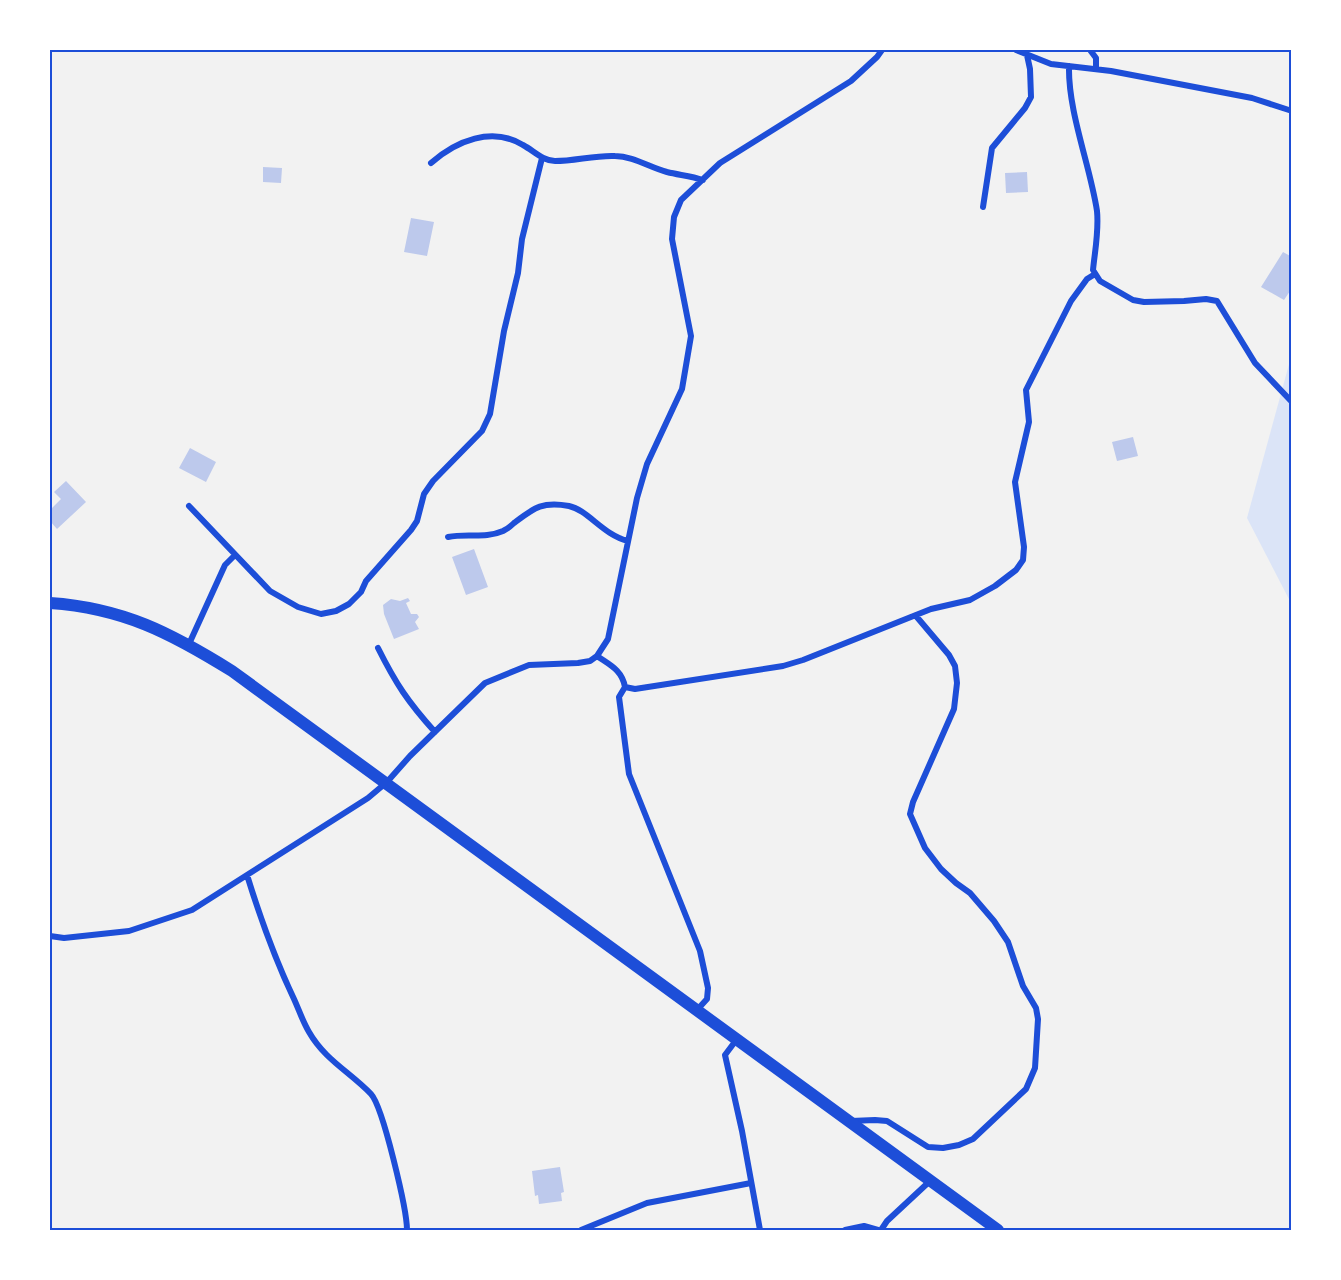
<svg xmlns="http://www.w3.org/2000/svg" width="1341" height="1280" font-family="Karla,sans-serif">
  <rect width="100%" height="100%" fill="#f2f2f2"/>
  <!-- green -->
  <path fill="#dbe4f7" d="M 1291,357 L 1291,603 L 1247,518 Z"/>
  <!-- building -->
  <path fill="#bdc9ec" d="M 263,167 L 282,168 L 281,183 L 263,182 Z
    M 1027,172 L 1028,192 L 1006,193 L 1005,173 Z
    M 411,218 L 434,222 L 427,256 L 404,252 Z
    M 1283,252 L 1292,257 L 1292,288 L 1284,300 L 1261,287 Z
    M 1133,437 L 1138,456 L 1117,461 L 1112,442 Z
    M 190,448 L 216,462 L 206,482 L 179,468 Z
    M 66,481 L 86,502 L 57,529 L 50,521 L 50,510 L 61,499 L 54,492 Z
    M 474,549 L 488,587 L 466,595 L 452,557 Z
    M 408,598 L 410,601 L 406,603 L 411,614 L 417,614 L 419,617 L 415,622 L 419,629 L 394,639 L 384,614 L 383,605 L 391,599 L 400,601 Z
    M 560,1167 L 564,1192 L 561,1193 L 562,1201 L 539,1204 L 538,1195 L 535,1196 L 532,1171 Z"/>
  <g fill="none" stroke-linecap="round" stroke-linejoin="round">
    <!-- minor -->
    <path stroke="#1d4ed8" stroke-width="6" d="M 1016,50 L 1051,64 L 1111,71 L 1252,98 L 1292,111
      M 1090,50 L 1096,58 L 1096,69
      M 1069,66 C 1068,112 1090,165 1097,211 C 1099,231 1095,250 1093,270 L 1100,281 L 1133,300 L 1144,302 L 1184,301 L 1206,299 L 1217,301 L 1255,363 L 1292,402
      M 431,163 C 456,141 492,126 523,145 C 534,151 543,161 555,161 C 575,161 595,155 615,156 C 633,156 649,167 667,172 C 679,175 691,176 703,180
      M 983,207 L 992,148 L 1025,108 L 1031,97 L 1030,69 L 1027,55
      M 189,506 L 270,591 L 298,607 L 321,614 L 336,611 L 349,604 L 361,592 L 366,581 L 411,530 L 417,521 L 424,494 L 433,481 L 482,431 L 490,414 L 504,331 L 518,273 L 522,239 L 542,158
      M 448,537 C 467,533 485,539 503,531 C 507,529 511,526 514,523 C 534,508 542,501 569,506 C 588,510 603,535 628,541
      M 189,644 L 225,565 L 235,555
      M 378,648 C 396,684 408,702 435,732
      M 597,656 C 610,665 622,670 625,687 L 619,697 L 629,774 L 700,951 L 708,988 L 707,999 L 697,1010
      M 625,687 L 635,689 L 783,666 L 803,660 L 931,609 L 970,600 L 995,586 L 1016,570 L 1023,560 L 1024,547 L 1015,482 L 1029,422 L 1026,390 L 1071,301 L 1087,279 L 1095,274
      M 247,875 C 260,917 275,959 294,999 C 299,1010 303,1022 309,1032 C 325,1060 350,1072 371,1094 C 383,1107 407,1210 407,1230
      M 50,936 L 64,938 L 129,931 L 192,910 L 368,798 L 387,782 L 410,756 L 485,683 L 529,665 L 578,663 L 590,661 L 597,656 L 608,639 L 637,498 L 647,464 L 682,389 L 691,336 L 672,239 L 674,217 L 681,200 L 720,163 L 851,81 L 877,57 L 882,50
      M 737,1039 L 725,1055 L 742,1131 L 760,1230
      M 851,1121 L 875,1120 L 887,1121 L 928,1147 L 943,1148 L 959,1145 L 973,1139 L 1026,1089 L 1035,1068 L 1038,1019 L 1036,1008 L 1023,986 L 1008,942 L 994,921 L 970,893 L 956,883 L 941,869 L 925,848 L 910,814 L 913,802 L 954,709 L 957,683 L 955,666 L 949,655 L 916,616
      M 581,1230 L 647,1203 L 751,1183
      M 845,1230 L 864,1226 L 878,1230
      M 881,1230 L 887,1221 L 930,1181"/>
    <!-- primary -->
    <path stroke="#1d4ed8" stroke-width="12" d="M 50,603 C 123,608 171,633 232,671 L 998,1230"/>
  </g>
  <!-- border -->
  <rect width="1341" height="1280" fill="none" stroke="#ffffff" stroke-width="102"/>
  <rect x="51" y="51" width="1239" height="1178" fill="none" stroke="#1d4ed8" stroke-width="2"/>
</svg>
